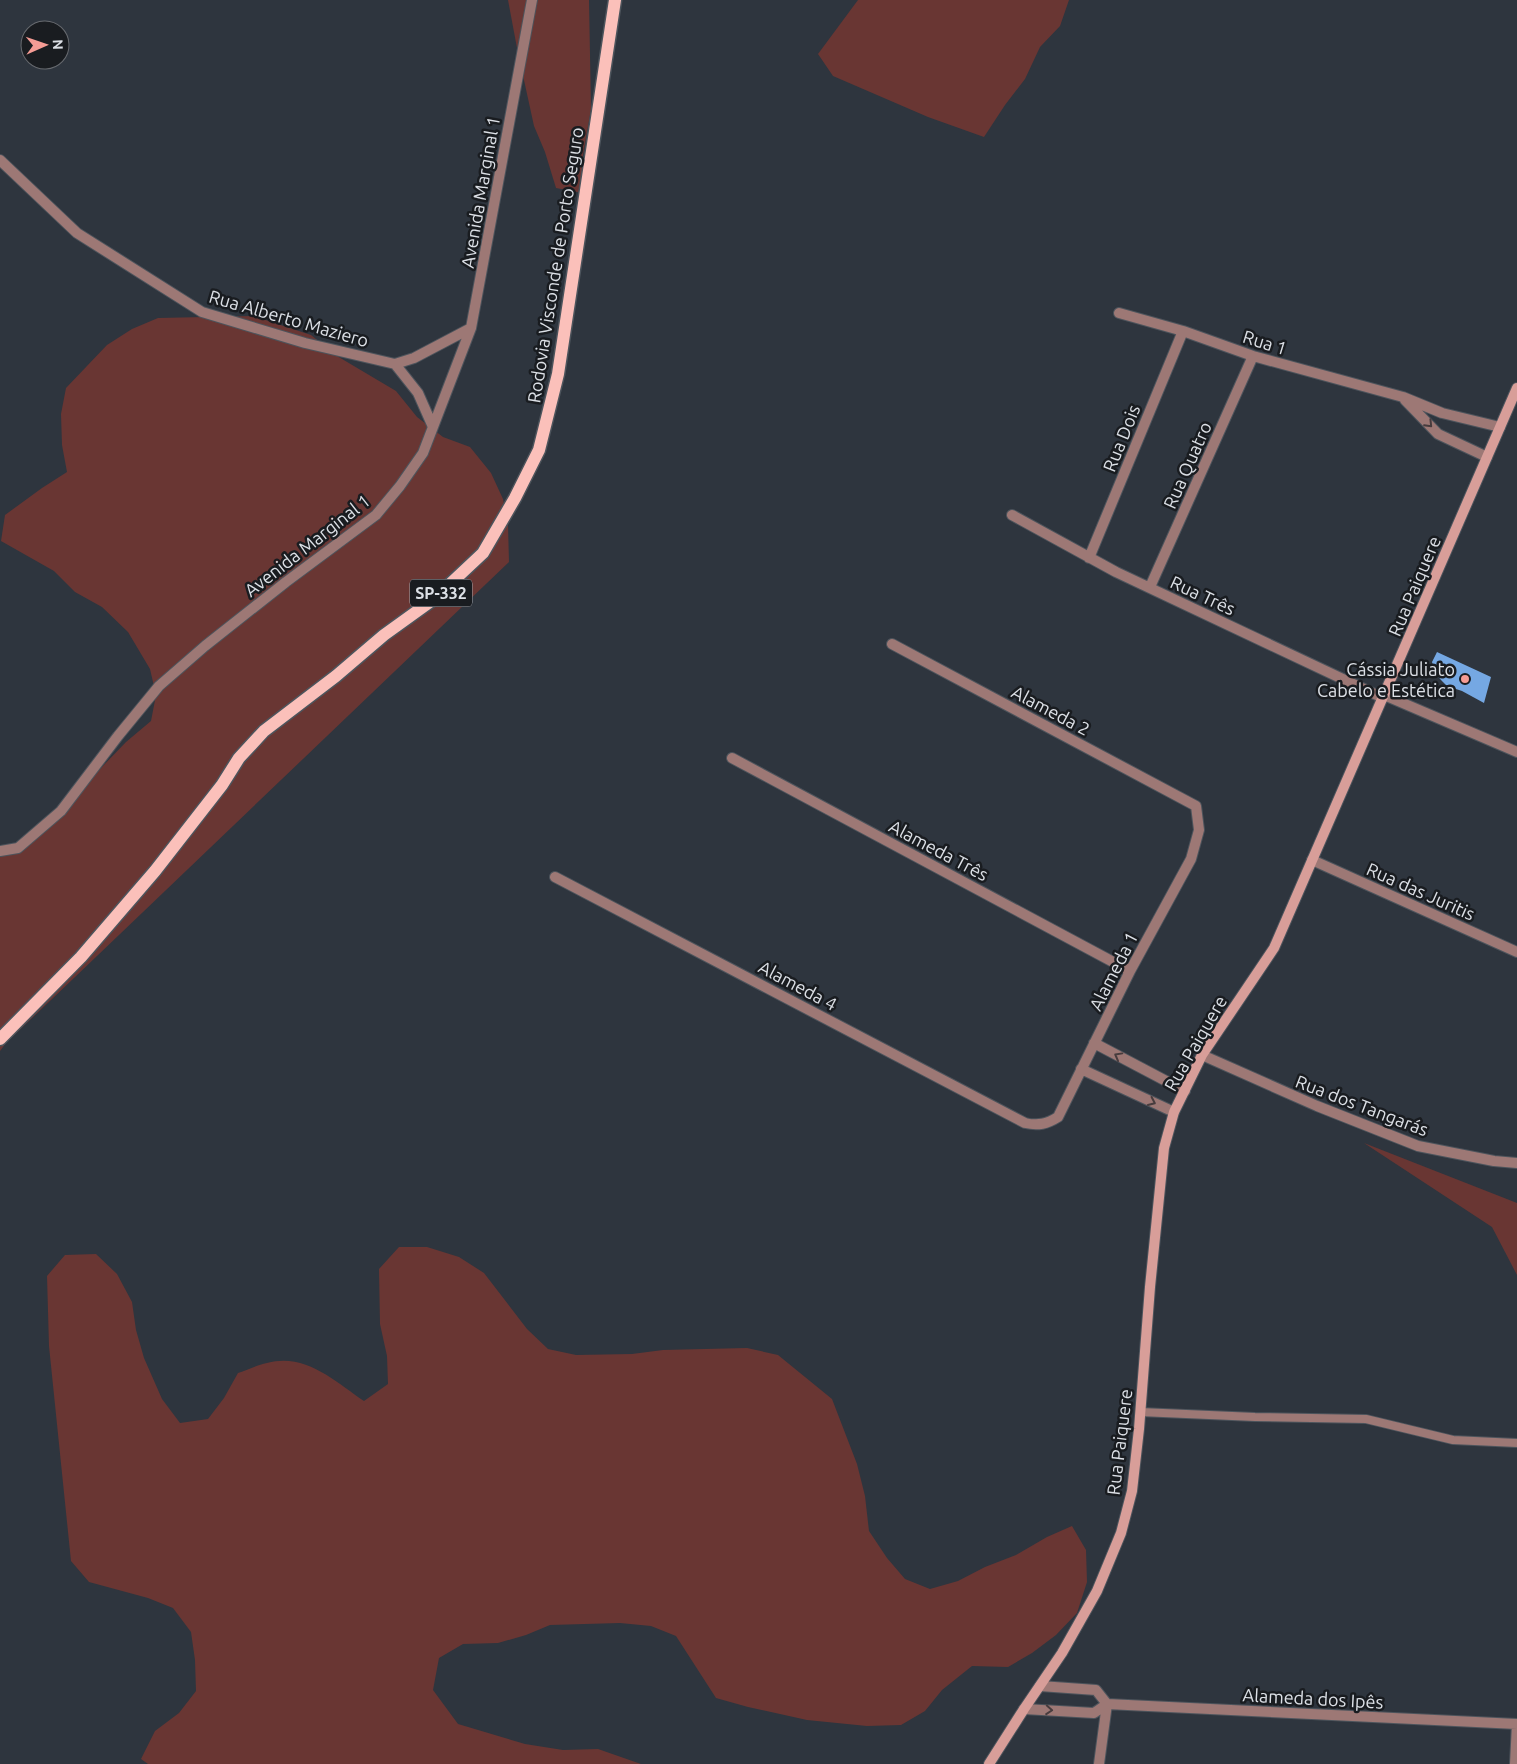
<svg xmlns="http://www.w3.org/2000/svg" width="1517" height="1764" font-family="Ubuntu,sans-serif">
  <rect width="100%" height="100%" fill="#2e353e"/>
  <!-- green -->
  <path fill="#693633" d="M 508,0 L 589,0 L 591,109 L 582,161 L 582,193 L 556,188 L 545,152 L 534,126 L 517,48 Z
    M 858,0 L 1069,0 L 1060,26 L 1040,47 L 1025,79 L 1005,105 L 984,137 L 928,117 L 833,76 L 818,54 Z
    M 253,316 L 311,335 L 337,356 L 396,391 L 417,417 L 443,437 L 470,447 L 491,473 L 503,499 L 508,525 L 509,562 L 6,1043 L 0,1051 L 0,849 L 23,844 L 74,796 L 126,742 L 151,721 L 156,695 L 150,669 L 128,632 L 102,607 L 75,592 L 54,571 L 1,541 L 5,515 L 42,488 L 67,472 L 62,445 L 61,414 L 66,388 L 107,345 L 132,329 L 158,318 Z
    M 1364,1143 L 1517,1203 L 1517,1275 L 1492,1227 Z
    M 399,1247 L 427,1247 L 459,1257 L 484,1273 L 527,1329 L 548,1349 L 576,1355 L 632,1354 L 663,1350 L 747,1348 L 778,1355 L 832,1399 L 857,1464 L 865,1496 L 869,1531 L 887,1558 L 905,1579 L 930,1589 L 958,1581 L 985,1567 L 1016,1555 L 1047,1537 L 1072,1526 L 1086,1550 L 1087,1582 L 1077,1613 L 1056,1635 L 1032,1653 L 1008,1667 L 972,1666 L 942,1690 L 925,1711 L 901,1725 L 867,1726 L 807,1720 L 748,1707 L 716,1698 L 676,1636 L 651,1626 L 620,1623 L 550,1625 L 526,1635 L 498,1643 L 463,1644 L 439,1658 L 433,1690 L 458,1724 L 525,1744 L 563,1750 L 598,1749 L 641,1764 L 148,1764 L 141,1759 L 155,1731 L 179,1713 L 196,1691 L 195,1660 L 191,1632 L 173,1608 L 148,1598 L 89,1582 L 71,1561 L 49,1346 L 47,1276 L 65,1255 L 96,1254 L 117,1274 L 132,1302 L 136,1330 L 144,1358 L 162,1399 L 180,1423 L 208,1419 L 224,1398 L 238,1373 C 248,1370 257,1365 267,1363 C 305,1352 336,1382 364,1401 L 388,1384 L 387,1356 L 380,1324 L 379,1269 Z"/>
  <!-- building -->
  <path fill="#75a8e3" d="M 1437,652 L 1491,677 L 1484,703 L 1462,691 L 1447,686 L 1441,680 L 1435,673 L 1432,662 Z"/>
  <g fill="none" stroke-linecap="round" stroke-linejoin="round">
    <!-- lane casing -->
    <g stroke="#4d545c" stroke-width="10">
      <path id="lane" d="M 1140,1412 L 1255,1417 L 1366,1419 L 1453,1440 L 1517,1443"/>
    </g>
    <!-- street casing -->
    <g stroke="#4d545c" stroke-width="12">
      <path id="street" d="M 0,160 L 77,233 L 202,312 L 305,343 L 395,364 L 418,393 L 433,427
        M 1119,313 L 1183,331 L 1253,356 L 1403,397 L 1442,413 L 1500,427
        M 395,364 L 414,358 L 471,328
        M 1405,400 L 1438,434 L 1487,457
        M 1012,515 L 1116,572 L 1383,698
        M 1089,558 L 1183,331
        M 1150,587 L 1253,356
        M 1384,695 L 1517,752
        M 732,758 L 1130,971
        M 0,851 L 18,848 L 61,811 L 118,736 L 159,686 L 205,646 L 286,582 L 376,515 L 400,486 L 423,453 L 471,328 L 532,0
        M 1312,860 L 1517,952
        M 555,877 L 1025,1123 C 1038,1126 1047,1124 1058,1117 L 1130,971 L 1191,859 L 1199,830 L 1196,806 L 892,644
        M 1094,1043 L 1185,1091
        M 1202,1055 L 1317,1106 L 1418,1146 L 1494,1161 L 1517,1163
        M 1081,1069 L 1174,1112
        M 1040,1686 L 1096,1690 L 1107,1704
        M 1107,1704 L 1517,1724
        M 1024,1709 L 1094,1713 L 1107,1704
        M 1099,1764 L 1107,1704
        M 1515,1764 L 1517,1724"/>
    </g>
    <!-- secondary casing -->
    <g stroke="#4d545c" stroke-width="12">
      <path id="secondary" d="M 989,1764 L 1024,1709 L 1062,1653 L 1097,1591 L 1121,1533 L 1132,1491 L 1139,1429 L 1150,1287 L 1164,1148 L 1174,1112 L 1202,1055 L 1274,948 L 1517,388"/>
    </g>
    <!-- primary casing -->
    <g stroke="#4d545c" stroke-width="15">
      <path id="primary" d="M 0,1039 L 81,957 L 155,871 L 222,785 L 239,758 L 264,731 L 336,676 L 384,635 L 434,599 L 483,553 L 515,498 L 539,450 L 558,374 L 615,0"/>
    </g>
    <!-- lane -->
    <use href="#lane" stroke="#9d7875" stroke-width="8"/>
    <!-- street -->
    <use href="#street" stroke="#9d7875" stroke-width="10"/>
    <!-- secondary -->
    <use href="#secondary" stroke="#d89e99" stroke-width="10"/>
    <!-- primary -->
    <use href="#primary" stroke="#fbc0ba" stroke-width="12"/>
  </g>
  <!-- one-way arrows -->
  <defs><path id="oneway-chevron" d="M-2-3.5L2.5 0L-2 3.5" fill="none" stroke-width="1.6" stroke-linecap="round" stroke-linejoin="round" transform="scale(1.25)"/></defs>
  <g stroke="#473c3e">
    <use href="#oneway-chevron" transform="translate(1429 424) rotate(46)"/>
    <use href="#oneway-chevron" transform="translate(1118 1056) rotate(-151)"/>
    <use href="#oneway-chevron" transform="translate(1152 1102) rotate(25)"/>
    <use href="#oneway-chevron" transform="translate(1049 1710) rotate(4)"/>
  </g>
  <!-- markers -->
  <circle fill="#f59c95" stroke="#191c20" stroke-width="2" cx="1465" cy="679" r="5"/>
  <g text-anchor="middle" dominant-baseline="central" stroke-width="5" stroke-linejoin="round" paint-order="stroke">
    <!-- shield labels -->
    <rect fill="#191c20" stroke="#a2a5ab" stroke-width="1" x="410" y="579.5" width="62" height="27" rx="4"/>
    <g font-size="16" font-weight="bold" fill="#dce0e6">
      <text x="441" y="593">SP-332</text>
    </g>
    <!-- street labels -->
    <g font-size="18" fill="#dce0e6" stroke="#191c20">
      <text transform="translate(480 192) rotate(-80)">Avenida Marginal 1</text>
      <text transform="translate(555 265) rotate(-81)">Rodovia Visconde de Porto Seguro</text>
      <text transform="translate(289 318) rotate(16)">Rua Alberto Maziero</text>
      <text transform="translate(1265 342) rotate(17)">Rua 1</text>
      <text transform="translate(1121 438) rotate(-68)">Rua Dois</text>
      <text transform="translate(1187 465) rotate(-66)">Rua Quatro</text>
      <text transform="translate(307 545) rotate(-38)">Avenida Marginal 1</text>
      <text transform="translate(1414 586) rotate(-67)">Rua Paiquere</text>
      <text transform="translate(1203 595) rotate(25)">Rua Três</text>
      <text transform="translate(1051 710) rotate(28)">Alameda 2</text>
      <text transform="translate(939 850) rotate(28)">Alameda Três</text>
      <text transform="translate(1421 891) rotate(24)">Rua das Juritis</text>
      <text transform="translate(1113 971) rotate(-63)">Alameda 1</text>
      <text transform="translate(798 985) rotate(28)">Alameda 4</text>
      <text transform="translate(1195 1043) rotate(-60)">Rua Paiquere</text>
      <text transform="translate(1362 1105) rotate(21)">Rua dos Tangarás</text>
      <text transform="translate(1119 1442) rotate(-83)">Rua Paiquere</text>
      <text transform="translate(1313 1698) rotate(3)">Alameda dos Ipês</text>
    </g>
    <!-- poi labels -->
    <g font-size="18" fill="#dce0e6" stroke="#191c20" text-anchor="end">
      <text x="1455" y="669">Cássia Juliato<tspan x="1455" dy="21">Cabelo e Estética</tspan></text>
    </g>
  </g>
  <!-- north arrow -->
  <g transform="translate(45 45) rotate(88)"><circle r="24" fill="#191c20" stroke="#676a6f"/>
  <path d="M0-4L9 19L0 12L-9 19Z" fill="#f59c95"/>
  <text y="-8" font-size="14" font-weight="bold" text-anchor="middle" fill="#dce0e6">N</text>
  </g>
</svg>
